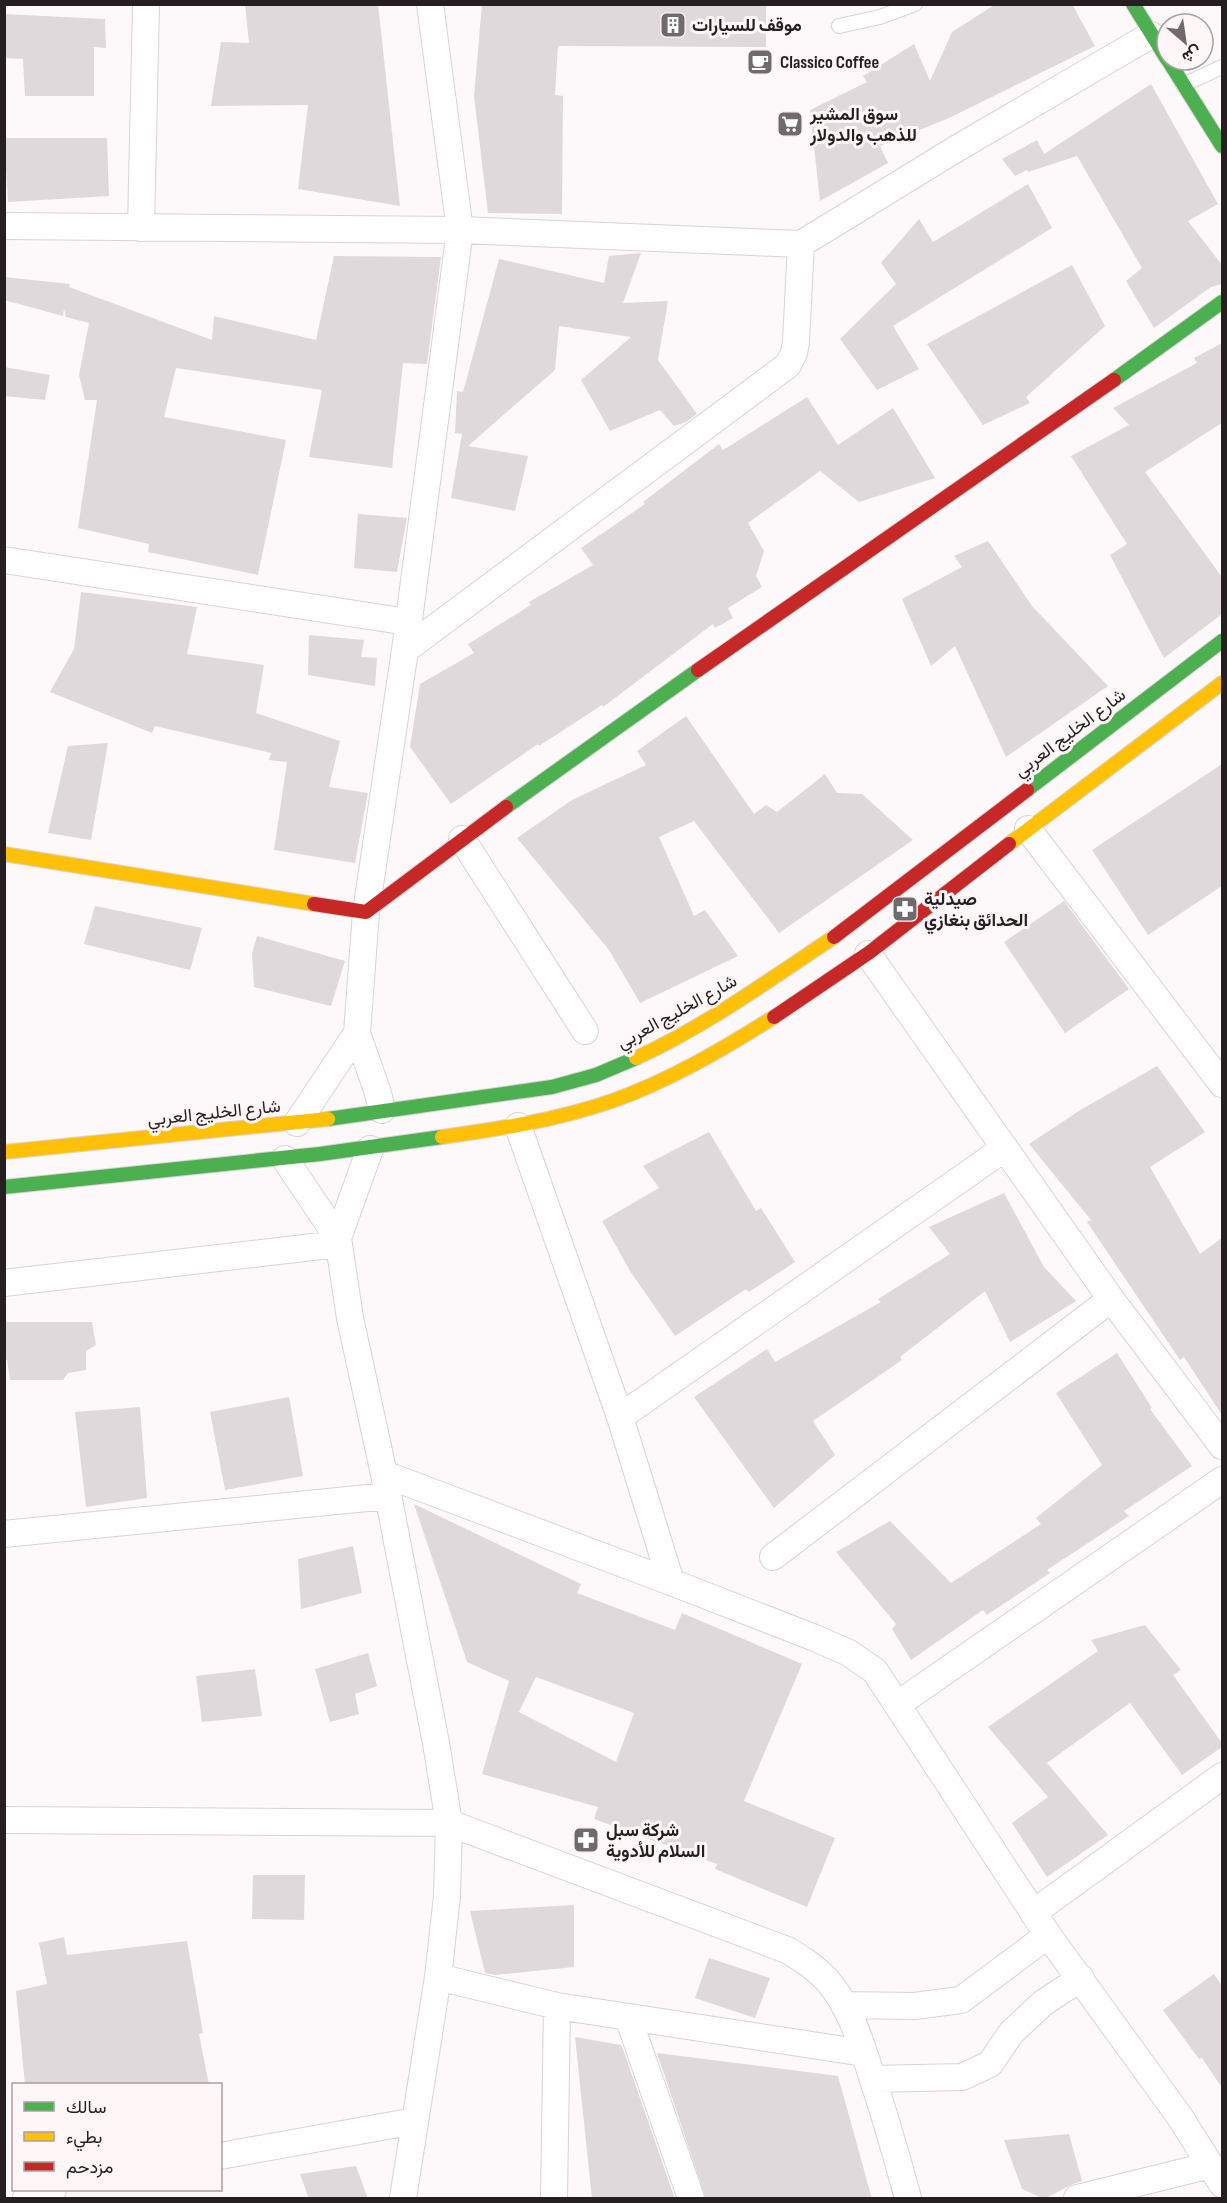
<svg xmlns="http://www.w3.org/2000/svg" width="1227" height="2203" font-family="'Sofia Sans Condensed',Vazirmatn,sans-serif">
  <rect width="100%" height="100%" fill="#fdf8f9"/>
  <!-- building -->
  <path fill="#e0d9db" fill-rule="evenodd" d="M 245,4 L 378,4 L 400,206 L 298,189 L 308,105 L 211,106 L 221,42 L 249,43 Z
    M 482,4 L 766,4 L 766,47 L 558,46 L 555,95 L 563,96 L 562,214 L 488,213 L 474,96 Z
    M 996,4 L 1072,4 L 1095,46 L 949,118 L 880,146 L 888,163 L 820,201 L 810,110 L 867,82 L 863,76 L 914,44 L 930,81 L 952,32 Z
    M 4,14 L 105,19 L 106,48 L 94,47 L 94,96 L 25,96 L 23,59 L 4,58 Z
    M 1151,84 L 1218,204 L 1188,221 L 1222,265 L 1222,284 L 1211,287 L 1154,328 L 1126,281 L 1142,268 L 1077,156 L 1028,172 L 1027,170 L 1015,176 L 1002,159 L 1037,140 L 1044,154 Z
    M 4,138 L 107,138 L 109,196 L 8,202 Z
    M 1028,184 L 1052,228 L 893,326 L 919,369 L 877,390 L 840,339 L 896,284 L 881,263 L 919,219 L 933,242 Z
    M 641,253 L 623,303 L 668,301 L 658,360 L 697,414 L 686,422 L 674,426 L 660,410 L 610,431 L 581,380 L 631,337 L 559,326 L 555,370 L 468,446 L 528,456 L 515,511 L 451,498 L 462,434 L 455,433 L 457,391 L 463,392 L 499,259 L 604,283 L 609,256 Z
    M 334,256 L 441,257 L 427,364 L 403,363 L 392,468 L 309,457 L 322,390 L 176,368 L 164,417 L 286,440 L 258,575 L 148,552 L 149,544 L 78,528 L 97,400 L 85,400 L 79,375 L 89,323 L 66,317 L 64,309 L 63,316 L 4,300 L 4,277 L 70,284 L 69,287 L 212,340 L 214,316 L 316,340 Z
    M 1072,265 L 1105,326 L 1026,397 L 1030,403 L 983,425 L 927,344 Z
    M 1222,343 L 1222,423 L 1145,472 L 1222,577 L 1222,614 L 1164,658 L 1110,555 L 1127,544 L 1071,456 L 1129,425 L 1113,408 L 1197,363 L 1194,358 Z
    M 4,367 L 50,375 L 45,400 L 4,396 Z
    M 807,397 L 838,445 L 893,408 L 935,478 L 859,502 L 820,471 L 748,523 L 764,551 L 756,576 L 762,587 L 728,608 L 733,618 L 715,628 L 713,624 L 603,707 L 602,705 L 539,746 L 538,744 L 451,804 L 410,747 L 420,684 L 474,653 L 468,644 L 531,605 L 529,602 L 593,565 L 581,548 L 645,504 L 643,502 L 719,444 L 723,450 Z
    M 358,514 L 407,518 L 397,572 L 354,568 Z
    M 988,541 L 1032,606 L 1108,686 L 1006,757 L 955,646 L 931,666 L 902,599 L 962,567 L 954,556 Z
    M 81,592 L 197,607 L 187,654 L 264,665 L 256,713 L 340,741 L 329,787 L 368,793 L 355,863 L 274,850 L 287,762 L 269,760 L 271,753 L 155,726 L 152,733 L 50,692 L 74,649 Z
    M 309,635 L 364,640 L 361,657 L 377,658 L 375,686 L 308,675 Z
    M 686,716 L 754,814 L 766,805 L 777,812 L 825,774 L 837,793 L 862,794 L 913,840 L 779,933 L 694,821 L 659,837 L 694,916 L 705,910 L 738,956 L 640,1003 L 609,950 L 517,838 L 572,800 L 646,765 L 637,751 Z
    M 108,743 L 91,840 L 48,833 L 68,746 Z
    M 1222,764 L 1222,886 L 1148,935 L 1092,850 Z
    M 1064,901 L 1129,989 L 1065,1033 L 1004,942 Z
    M 95,906 L 202,928 L 190,970 L 84,944 Z
    M 257,936 L 345,961 L 331,1006 L 254,987 L 252,953 Z
    M 1157,1066 L 1205,1132 L 1150,1167 L 1200,1254 L 1222,1238 L 1222,1415 L 1184,1357 L 1180,1360 L 1087,1222 L 1091,1220 L 1029,1144 L 1082,1109 Z
    M 709,1132 L 756,1211 L 761,1208 L 795,1262 L 749,1292 L 746,1289 L 675,1336 L 630,1271 L 602,1221 L 659,1188 L 643,1166 Z
    M 1004,1193 L 1044,1267 L 1076,1301 L 1010,1342 L 985,1291 L 900,1357 L 902,1360 L 813,1421 L 835,1455 L 774,1508 L 694,1397 L 767,1349 L 775,1362 L 881,1302 L 878,1299 L 950,1254 L 929,1227 Z
    M 4,1322 L 92,1322 L 96,1345 L 86,1351 L 86,1370 L 68,1373 L 63,1380 L 10,1380 L 7,1360 L 4,1359 Z
    M 1117,1353 L 1152,1408 L 1150,1409 L 1192,1466 L 1124,1511 L 1129,1516 L 1047,1570 L 1050,1573 L 987,1615 L 983,1610 L 911,1660 L 892,1629 L 896,1624 L 836,1552 L 890,1521 L 951,1583 L 1041,1524 L 1036,1518 L 1102,1465 L 1056,1393 Z
    M 289,1397 L 303,1476 L 225,1490 L 210,1412 Z
    M 140,1407 L 147,1498 L 86,1507 L 75,1412 Z
    M 414,1504 L 581,1584 L 577,1593 L 675,1630 L 682,1613 L 802,1664 L 744,1801 L 835,1838 L 807,1907 L 715,1869 L 717,1864 L 594,1819 L 598,1807 L 482,1774 L 509,1681 L 467,1662 ZM 536,1677 L 634,1713 L 616,1762 L 519,1712 Z
    M 353,1546 L 362,1593 L 301,1609 L 298,1559 Z
    M 1145,1625 L 1181,1670 L 1173,1675 L 1222,1743 L 1222,1747 L 1182,1775 L 1130,1703 L 1047,1763 L 1108,1835 L 1047,1877 L 1012,1823 L 1048,1797 L 988,1727 L 1098,1651 L 1091,1640 Z
    M 368,1653 L 377,1686 L 355,1694 L 359,1714 L 330,1722 L 315,1669 Z
    M 255,1669 L 262,1716 L 202,1722 L 196,1676 Z
    M 253,1875 L 305,1875 L 304,1920 L 252,1919 Z
    M 574,1905 L 574,1967 L 495,1975 L 485,1973 L 470,1911 Z
    M 64,1937 L 67,1955 L 187,1941 L 203,2033 L 199,2034 L 209,2085 L 25,2085 L 16,1991 L 47,1984 L 39,1943 Z
    M 709,1958 L 770,1978 L 755,2018 L 695,1998 Z
    M 1214,1974 L 1222,1986 L 1222,2088 L 1202,2058 L 1199,2059 L 1163,2010 Z
    M 575,2037 L 621,2045 L 623,2049 L 675,2199 L 592,2199 Z
    M 657,2053 L 838,2076 L 872,2199 L 706,2199 Z
    M 1069,2134 L 1082,2181 L 1073,2184 L 1044,2199 L 1022,2189 L 1004,2140 Z
    M 356,2166 L 368,2199 L 309,2199 L 300,2174 Z"/>
  <g fill="none" stroke-linecap="round" stroke-linejoin="round">
    <!-- lane casing -->
    <g stroke="#dad3d5" stroke-width="16">
      <path id="lane" d="M 839,26 L 880,17 L 915,4
        M 1183,85 L 1222,67"/>
    </g>
    <!-- street casing -->
    <g stroke="#dad3d5" stroke-width="28">
      <path id="street" d="M 4,226 L 460,230 L 801,244 L 956,149 L 1151,35
        M 141,228 L 146,4
        M 4,560 L 408,622
        M 405,650 L 788,365 L 794,353 L 796,342 L 801,244
        M 1028,829 L 1222,1084
        M 462,839 L 585,1031
        M 868,954 L 1111,1299 L 1222,1446
        M 382,1110 L 378,1093 L 357,1033 L 366,912 L 405,650 L 460,230 L 430,4
        M 297,1123 L 357,1033
        M 518,1126 L 620,1417 L 671,1582
        M 285,1159 L 338,1238 L 350,1318 L 384,1474 L 436,1743 L 449,1823 L 787,1950 C 802,1959 815,1967 827,1980 C 851,2007 862,2046 873,2080 C 886,2119 897,2158 908,2198
        M 338,1238 L 370,1149
        M 4,1283 L 338,1244
        M 620,1417 L 1005,1148
        M 384,1474 L 671,1582 L 815,1638 L 849,1653 L 875,1671 L 1048,1935 L 1180,2117 L 1222,2184
        M 4,1534 L 388,1496
        M 773,1557 L 1111,1299
        M 898,1704 L 1222,1480
        M 4,1820 L 449,1823 L 447,1896 L 438,1977 L 403,2198
        M 1033,1913 L 1222,1776
        M 438,1977 L 557,2006 L 864,2053
        M 844,2005 L 914,2006 L 961,2000 L 1048,1935
        M 628,2017 L 691,2198
        M 873,2079 L 962,2077 L 990,2064 L 1011,2033 L 1043,2003 L 1081,1978
        M 220,2156 L 415,2121
        M 26,2198 L 53,2190
        M 554,2198 L 557,2006
        M 1077,2198 L 1211,2165"/>
    </g>
    <!-- fast casing -->
    <g stroke="#dad3d5" stroke-width="16">
      <path id="fast" d="M 1133,4 L 1167,59
        M 1168,60 L 1222,146
        M 1114,380 L 1222,302
        M 1027,790 L 1222,641
        M 506,807 L 698,670
        M 328,1119 L 552,1087 L 596,1075 L 636,1058
        M 4,1187 L 320,1154 L 442,1137"/>
    </g>
    <!-- slow casing -->
    <g stroke="#dad3d5" stroke-width="16">
      <path id="slow" d="M 1009,844 L 1222,683
        M 4,854 L 314,904
        M 636,1058 C 706,1026 769,980 834,937
        M 442,1137 C 499,1129 557,1120 612,1101 C 669,1081 723,1049 774,1017
        M 4,1152 L 328,1119"/>
    </g>
    <!-- jam casing -->
    <g stroke="#dad3d5" stroke-width="16">
      <path id="jam" d="M 698,670 L 1114,380
        M 314,904 L 366,912 L 506,807
        M 834,937 L 1027,790
        M 774,1017 L 870,952 L 1009,844"/>
    </g>
    <!-- lane -->
    <use href="#lane" stroke="#fffefe" stroke-width="14"/>
    <!-- street -->
    <use href="#street" stroke="#fffefe" stroke-width="26"/>
    <!-- fast -->
    <use href="#fast" stroke="#4caf50" stroke-width="14"/>
    <!-- slow -->
    <use href="#slow" stroke="#ffc107" stroke-width="14"/>
    <!-- jam -->
    <use href="#jam" stroke="#c62828" stroke-width="14"/>
  </g>
  <!-- icons -->
  <defs>
    <g id="building-square" transform="scale(1.35)"><rect x="-9" y="-9" width="18" height="18" rx="4" fill="#716a6c" stroke="#fff6f8"/><path d="M-4-6H4V6H1V3H-1V6H-4ZM-2.5-4.3h1.7v1.8h-1.7ZM.8-4.3h1.7v1.8H.8ZM-2.5-1h1.7V.8h-1.7ZM.8-1h1.7V.8H.8Z" fill="#fff"/></g>
    <g id="cafe-square" transform="scale(1.35)"><rect x="-9" y="-9" width="18" height="18" rx="4" fill="#716a6c" stroke="#fff6f8"/><path d="M-5.5-4.5H6V0H3Q3 3.5 0 3.5H-2.5Q-5.5 3.5-5.5 0ZM3-3.2v2h1.7v-2ZM-6 4.5H4V6H-6Z" fill="#fff"/></g>
    <g id="supermarket-square" transform="scale(1.35)"><rect x="-9" y="-9" width="18" height="18" rx="4" fill="#716a6c" stroke="#fff6f8"/><path d="M-6-5.5h2.5l.6 2H6L4.5 2H-2.5L-4.4-4H-6ZM-1.5 3.2a1.3 1.3 0 1 0 .1 0ZM3 3.2a1.3 1.3 0 1 0 .1 0Z" fill="#fff"/></g>
    <g id="pharmacy-square" transform="scale(1.35)"><rect x="-9" y="-9" width="18" height="18" rx="4" fill="#716a6c" stroke="#fff6f8"/><path d="M-2-6h4v4h4v4h-4v4h-4v-4h-4v-4h4Z" fill="#fff"/></g>
  </defs>
  <g fill-rule="evenodd">
    <use href="#building-square" x="673" y="25"/>
    <use href="#cafe-square" x="760" y="62"/>
    <use href="#supermarket-square" x="790" y="124"/>
    <use href="#pharmacy-square" x="905" y="909"/>
    <use href="#pharmacy-square" x="586" y="1840"/>
  </g>
  <g text-anchor="middle" dominant-baseline="central" stroke-width="6" stroke-linejoin="round" paint-order="stroke">
    <!-- poi labels -->
    <g font-size="18" font-weight="bold" fill="#261e20" stroke="#fff6f8" text-anchor="start">
      <text x="692" y="25">موقف للسيارات</text>
      <text x="780" y="62">Classico Coffee</text>
      <text x="810" y="114">سوق المشير<tspan x="810" dy="21">للذهب والدولار</tspan></text>
      <text x="924" y="899">صيدلية<tspan x="924" dy="21">الحدائق بنغازي</tspan></text>
      <text x="606" y="1830">شركة سبل<tspan x="606" dy="21">السلام للأدوية</tspan></text>
    </g>
    <!-- street labels -->
    <g font-size="18" fill="#261e20" stroke="#fff6f8">
      <text transform="translate(1070 733) rotate(-37)">شارع الخليج العربي</text>
      <text transform="translate(677 1012) rotate(-29)">شارع الخليج العربي</text>
      <text transform="translate(214 1113) rotate(-6)">شارع الخليج العربي</text>
    </g>
  </g>
  <!-- border -->
  <rect width="1227" height="2203" fill="none" stroke="#261e20" stroke-width="12"/>
  <!-- legend -->
  <rect x="12" y="2083" width="210" height="108" fill="#fff6f8" stroke="#a8a0a2" stroke-width="1.5"/>
  <rect x="24" y="2102" width="30" height="9" fill="#4caf50" stroke="#a8a0a2" stroke-width="1.5"/>
  <text x="66" y="2113" font-size="18" fill="#261e20">سالك</text>
  <rect x="24" y="2132" width="30" height="9" fill="#ffc107" stroke="#a8a0a2" stroke-width="1.5"/>
  <text x="66" y="2143" font-size="18" fill="#261e20">بطيء</text>
  <rect x="24" y="2162" width="30" height="9" fill="#c62828" stroke="#a8a0a2" stroke-width="1.5"/>
  <text x="66" y="2173" font-size="18" fill="#261e20">مزدحم</text>
  <!-- north arrow -->
  <g transform="translate(1185 42) rotate(151)"><circle r="28" fill="#fff6f8" stroke="#a8a0a2" stroke-width="1.5"/>
  <path d="M0-4.5L10 22L0 15L-10 22Z" fill="#716a6c"/>
  <text y="-9" font-size="16" font-weight="bold" text-anchor="middle" fill="#261e20">ش</text>
  </g>
</svg>
